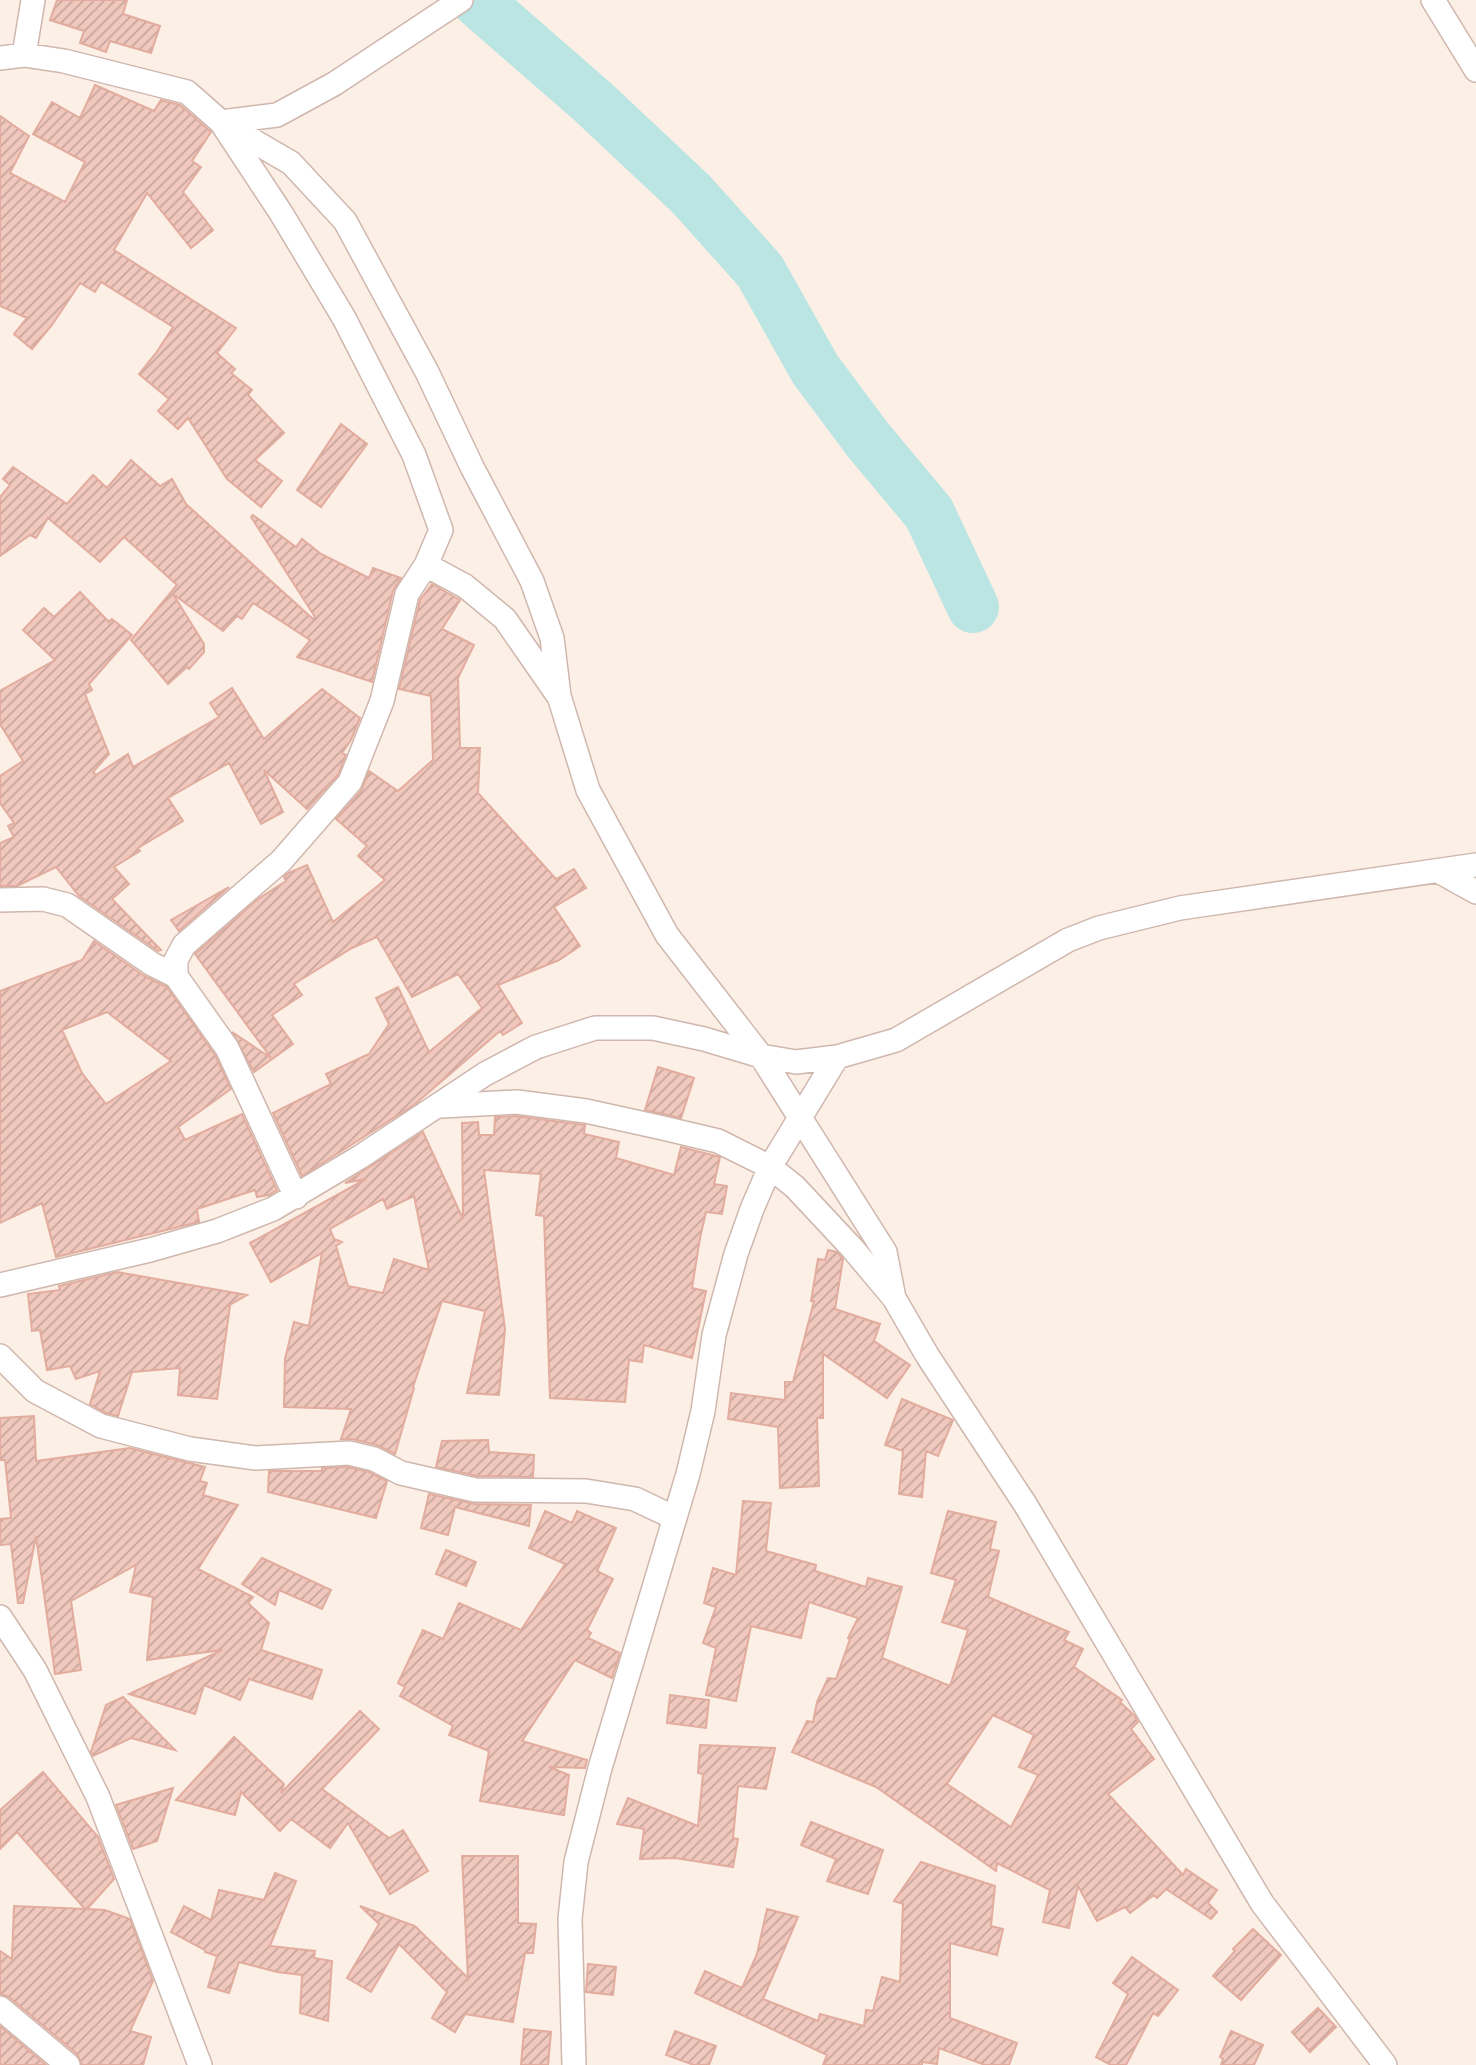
<svg xmlns="http://www.w3.org/2000/svg" width="1476" height="2065" font-family="'Source Sans 3',sans-serif">
  <defs>
    <pattern id="building-hatch" width="6" height="6" patternUnits="userSpaceOnUse" patternTransform="scale(1.75)"><rect width="6" height="6" fill="#f0c8bd"/><path d="M-1 1l2-2M0 6l6-6M5 7l2-2" fill="none" stroke="#c7a59c"/></pattern>
  </defs>
  <rect width="100%" height="100%" fill="#fcefe5"/>
  <g fill="none" stroke-linecap="round" stroke-linejoin="round">
    <!-- river -->
    <path stroke="#bae5e3" stroke-width="52" d="M 476,0 L 593,102 L 691,194 L 760,271 L 815,369 L 868,440 L 929,513 L 973,607"/>
  </g>
  <!-- building -->
  <path fill="url(#building-hatch)" stroke="#e2ac9e" stroke-width="2" fill-rule="evenodd" d="M 57,0 L 127,0 L 123,14 L 160,26 L 151,53 L 110,41 L 106,52 L 80,43 L 84,31 L 50,20 Z
    M 95,85 L 154,111 L 161,100 L 180,105 L 211,132 L 192,161 L 201,167 L 183,192 L 213,230 L 191,248 L 147,193 L 114,250 L 236,328 L 217,353 L 235,369 L 231,373 L 252,390 L 248,395 L 284,433 L 255,460 L 282,481 L 261,507 L 227,479 L 188,418 L 178,429 L 158,411 L 169,399 L 139,374 L 156,353 L 173,327 L 101,282 L 95,292 L 80,283 L 52,325 L 32,349 L 14,334 L 27,318 L 0,306 L 0,116 L 29,136 L 10,173 L 65,202 L 85,162 L 33,134 L 52,102 L 80,118 Z
    M 341,424 L 367,444 L 321,507 L 297,490 Z
    M 131,460 L 160,486 L 172,479 L 186,504 L 313,619 L 315,617 L 251,517 L 253,515 L 296,547 L 302,539 L 321,554 L 369,578 L 373,568 L 401,578 L 393,591 L 372,682 L 297,657 L 310,640 L 253,603 L 242,619 L 237,616 L 223,631 L 173,594 L 204,644 L 204,652 L 189,669 L 187,667 L 168,684 L 131,640 L 177,585 L 124,537 L 100,562 L 48,518 L 36,538 L 30,535 L 0,556 L 0,497 L 10,485 L 3,479 L 13,467 L 67,504 L 93,475 L 107,488 Z
    M 432,584 L 460,600 L 442,629 L 474,645 L 458,678 L 460,748 L 480,748 L 478,793 L 556,879 L 574,869 L 586,888 L 554,907 L 580,946 L 559,960 L 498,985 L 522,1023 L 503,1035 L 500,1031 L 414,1105 L 302,1176 L 273,1113 L 331,1084 L 326,1074 L 369,1054 L 389,1024 L 376,998 L 398,987 L 429,1052 L 482,1008 L 458,974 L 412,997 L 377,937 L 352,948 L 294,984 L 302,995 L 272,1015 L 293,1044 L 254,1072 L 232,1032 L 271,1058 L 195,954 L 258,899 L 286,881 L 284,877 L 288,873 L 307,865 L 333,922 L 385,880 L 358,856 L 367,846 L 336,819 L 361,791 L 369,771 L 398,791 L 433,760 L 431,696 L 399,689 L 420,600 Z
    M 80,592 L 109,622 L 112,619 L 132,635 L 89,684 L 92,690 L 85,694 L 109,754 L 93,772 L 96,775 L 128,754 L 133,767 L 219,717 L 210,703 L 232,688 L 264,739 L 322,689 L 360,718 L 351,740 L 342,753 L 346,755 L 338,775 L 307,809 L 264,770 L 283,812 L 261,824 L 229,763 L 168,798 L 183,821 L 138,848 L 140,851 L 114,867 L 129,884 L 112,899 L 161,950 L 158,951 L 79,896 L 56,867 L 17,886 L 0,886 L 0,843 L 14,837 L 8,826 L 14,823 L 0,803 L 0,776 L 23,761 L 0,724 L 0,691 L 55,660 L 23,630 L 44,608 L 54,617 Z
    M 229,887 L 179,931 L 171,920 Z
    M 94,941 L 144,976 L 167,987 L 215,1055 L 231,1089 L 178,1127 L 185,1140 L 242,1114 L 277,1190 L 269,1195 L 257,1197 L 255,1190 L 197,1209 L 199,1222 L 56,1257 L 42,1203 L 0,1223 L 0,991 L 82,960 ZM 107,1012 L 171,1061 L 106,1104 L 82,1073 L 62,1030 Z
    M 658,1067 L 694,1078 L 681,1118 L 645,1110 Z
    M 516,1116 L 585,1125 L 584,1134 L 619,1142 L 616,1158 L 674,1175 L 681,1147 L 720,1157 L 714,1184 L 727,1186 L 722,1214 L 706,1212 L 700,1238 L 692,1288 L 706,1291 L 692,1358 L 644,1345 L 642,1362 L 629,1360 L 625,1402 L 550,1398 L 544,1216 L 536,1215 L 541,1174 L 484,1170 L 505,1329 L 499,1395 L 467,1393 L 485,1311 L 442,1301 L 413,1387 L 414,1388 L 395,1454 L 377,1445 L 352,1439 L 341,1439 L 351,1409 L 284,1407 L 285,1359 L 294,1322 L 309,1326 L 322,1253 L 271,1282 L 250,1243 L 366,1179 L 345,1183 L 423,1132 L 463,1219 L 462,1123 L 478,1122 L 479,1135 L 494,1135 L 495,1117 ZM 414,1196 L 429,1270 L 394,1259 L 383,1293 L 348,1286 L 336,1246 L 342,1242 L 334,1239 L 330,1229 L 383,1199 L 387,1209 Z
    M 828,1250 L 837,1252 L 843,1259 L 835,1309 L 880,1324 L 874,1341 L 910,1365 L 887,1398 L 823,1354 L 823,1418 L 817,1418 L 819,1486 L 780,1488 L 778,1427 L 728,1419 L 731,1393 L 785,1400 L 785,1382 L 793,1382 L 814,1301 L 811,1301 L 818,1259 L 825,1260 Z
    M 117,1272 L 247,1295 L 228,1306 L 230,1306 L 217,1399 L 178,1395 L 180,1368 L 132,1372 L 118,1416 L 106,1413 L 90,1404 L 100,1371 L 76,1379 L 70,1366 L 47,1370 L 40,1330 L 32,1331 L 28,1294 L 60,1290 L 59,1286 Z
    M 902,1399 L 953,1420 L 938,1456 L 926,1451 L 922,1497 L 899,1494 L 903,1451 L 885,1445 Z
    M 34,1416 L 36,1461 L 130,1448 L 205,1467 L 200,1481 L 207,1483 L 203,1495 L 238,1505 L 198,1569 L 253,1597 L 248,1603 L 269,1623 L 261,1650 L 322,1670 L 312,1699 L 249,1679 L 240,1700 L 204,1685 L 195,1714 L 129,1694 L 222,1650 L 147,1660 L 153,1597 L 130,1592 L 136,1565 L 71,1601 L 81,1670 L 55,1674 L 36,1536 L 23,1603 L 18,1603 L 11,1544 L 0,1545 L 0,1519 L 11,1518 L 5,1460 L 0,1460 L 0,1418 Z
    M 488,1440 L 489,1452 L 534,1455 L 533,1477 L 477,1476 L 436,1467 L 442,1441 Z
    M 348,1467 L 369,1472 L 387,1481 L 376,1518 L 268,1492 L 269,1471 L 322,1471 L 322,1468 Z
    M 429,1494 L 475,1504 L 531,1505 L 529,1526 L 455,1507 L 448,1535 L 421,1528 Z
    M 743,1501 L 771,1503 L 766,1551 L 816,1565 L 815,1571 L 866,1587 L 868,1578 L 902,1587 L 882,1658 L 950,1686 L 968,1630 L 942,1622 L 956,1580 L 931,1573 L 948,1511 L 996,1522 L 990,1549 L 999,1551 L 988,1597 L 1069,1632 L 1064,1640 L 1083,1649 L 1074,1667 L 1122,1700 L 1120,1702 L 1135,1716 L 1138,1722 L 1131,1729 L 1154,1759 L 1108,1794 L 1183,1875 L 1186,1869 L 1217,1890 L 1208,1903 L 1217,1912 L 1211,1919 L 1166,1889 L 1157,1898 L 1154,1895 L 1130,1913 L 1125,1907 L 1097,1921 L 1078,1886 L 1069,1928 L 1043,1922 L 1050,1890 L 997,1863 L 996,1871 L 876,1787 L 792,1752 L 807,1721 L 813,1722 L 817,1702 L 828,1678 L 836,1679 L 850,1639 L 848,1638 L 858,1618 L 809,1602 L 801,1638 L 751,1626 L 736,1701 L 706,1695 L 716,1648 L 703,1643 L 716,1607 L 704,1603 L 713,1568 L 736,1575 ZM 993,1715 L 1034,1735 L 1019,1767 L 1038,1775 L 1011,1827 L 947,1784 Z
    M 545,1511 L 572,1523 L 577,1511 L 616,1528 L 597,1571 L 613,1579 L 587,1630 L 591,1633 L 588,1638 L 620,1653 L 612,1678 L 575,1660 L 522,1741 L 587,1760 L 585,1768 L 549,1767 L 569,1775 L 564,1815 L 480,1801 L 489,1751 L 449,1735 L 453,1726 L 400,1696 L 405,1687 L 398,1683 L 423,1630 L 443,1639 L 459,1603 L 521,1630 L 565,1564 L 529,1548 Z
    M 446,1550 L 476,1562 L 466,1586 L 436,1574 Z
    M 262,1558 L 331,1590 L 322,1609 L 279,1590 L 275,1605 L 242,1584 Z
    M 670,1695 L 709,1700 L 706,1728 L 667,1723 Z
    M 123,1697 L 175,1750 L 131,1738 L 93,1756 L 91,1752 L 106,1705 Z
    M 360,1711 L 379,1729 L 322,1789 L 389,1838 L 403,1830 L 428,1871 L 390,1894 L 348,1823 L 330,1848 L 291,1819 L 280,1831 L 241,1792 L 235,1815 L 176,1800 L 234,1737 L 284,1784 L 281,1793 Z
    M 700,1745 L 775,1748 L 766,1789 L 738,1786 L 733,1838 L 738,1839 L 733,1867 L 675,1858 L 640,1859 L 644,1829 L 617,1824 L 628,1798 L 698,1826 L 703,1774 L 698,1773 Z
    M 43,1772 L 98,1837 L 114,1879 L 87,1909 L 105,1910 L 130,1919 L 153,1981 L 130,2031 L 151,2037 L 143,2065 L 82,2065 L 77,2054 L 9,1997 L 0,1994 L 0,1951 L 12,1959 L 14,1906 L 85,1909 L 17,1832 L 0,1849 L 0,1810 Z
    M 173,1788 L 157,1841 L 133,1849 L 116,1805 Z
    M 811,1822 L 883,1850 L 868,1894 L 827,1881 L 836,1859 L 801,1845 Z
    M 462,1856 L 518,1856 L 518,1923 L 536,1924 L 533,1953 L 525,1953 L 513,2022 L 465,2014 L 455,2032 L 432,2018 L 447,1992 L 399,1944 L 371,1992 L 347,1978 L 379,1924 L 360,1906 L 415,1926 L 468,1978 Z
    M 921,1862 L 995,1886 L 991,1926 L 1003,1929 L 997,1955 L 950,1943 L 950,2018 L 1017,2043 L 1009,2065 L 985,2065 L 939,2048 L 937,2064 L 922,2062 L 922,2065 L 823,2065 L 827,2055 L 695,1993 L 705,1971 L 742,1988 L 757,1954 L 767,1909 L 798,1917 L 763,1999 L 818,2021 L 820,2014 L 864,2026 L 866,2010 L 873,2011 L 882,1977 L 900,1982 L 903,1904 L 894,1901 Z
    M 275,1873 L 296,1881 L 270,1946 L 315,1951 L 314,1958 L 332,1961 L 328,2021 L 300,2013 L 302,1975 L 277,1972 L 239,1962 L 229,1993 L 208,1987 L 217,1956 L 205,1952 L 205,1950 L 171,1932 L 184,1906 L 211,1920 L 219,1890 L 264,1900 Z
    M 1253,1929 L 1281,1955 L 1241,2000 L 1213,1976 L 1235,1951 L 1233,1949 Z
    M 1132,1957 L 1178,1990 L 1158,2016 L 1153,2013 L 1126,2065 L 1111,2065 L 1096,2057 L 1128,1994 L 1113,1983 Z
    M 588,1964 L 616,1967 L 613,1995 L 586,1992 Z
    M 1318,2008 L 1336,2027 L 1310,2052 L 1292,2032 Z
    M 0,2026 L 46,2065 L 0,2065 Z
    M 524,2029 L 551,2032 L 548,2065 L 521,2065 Z
    M 675,2031 L 716,2046 L 709,2065 L 694,2065 L 666,2055 Z
    M 1231,2031 L 1263,2045 L 1254,2065 L 1221,2065 L 1223,2059 L 1220,2057 Z"/>
  <g fill="none" stroke-linecap="round" stroke-linejoin="round">
    <!-- minor casing -->
    <g stroke="#cfb7ae" stroke-width="26">
      <path id="minor" d="M 1433,0 L 1476,70
        M 24,55 L 33,0
        M 0,58 L 24,55 L 64,61 L 187,92 L 221,122 L 291,163 L 345,221 L 427,372 L 472,467 L 532,581 L 552,638 L 559,696 L 588,790 L 667,935 L 761,1056 L 885,1252 L 894,1298
        M 426,565 L 465,586 L 505,619 L 557,694
        M 1440,872 L 1476,892
        M 0,900 L 43,899 L 67,905 L 152,964 L 176,976
        M 441,1106 L 517,1102 L 586,1111 L 663,1128 L 718,1141 L 770,1167 L 795,1187 L 852,1248 L 894,1298 L 927,1355 L 1025,1504 L 1262,1903 L 1385,2065
        M 296,1197 L 227,1048 L 176,976 L 176,960 L 184,945 L 281,861 L 350,782 L 382,701 L 407,594 L 426,565 L 441,530 L 414,455 L 344,318 L 281,213 L 221,122 L 277,115 L 334,84 L 461,0
        M 0,1285 L 150,1250 L 217,1231 L 273,1209 L 360,1157 L 485,1074 L 536,1047 L 595,1028 L 653,1028 L 704,1039 L 761,1056 L 796,1062 L 837,1057 L 896,1040 L 1068,940 L 1099,928 L 1180,908 L 1476,865
        M 0,1356 L 35,1391 L 101,1426 L 190,1449 L 256,1458 L 349,1453 L 374,1459 L 401,1473 L 475,1490 L 586,1491 L 635,1499 L 675,1518
        M 0,1617 L 35,1670 L 98,1797 L 200,2065
        M 0,2008 L 68,2065
        M 574,2065 L 570,1919 L 576,1862 L 600,1768 L 688,1474 L 703,1411 L 714,1335 L 736,1254 L 752,1209 L 770,1167 L 837,1057"/>
    </g>
    <!-- minor -->
    <use href="#minor" stroke="#fff" stroke-width="23"/>
  </g>
</svg>
